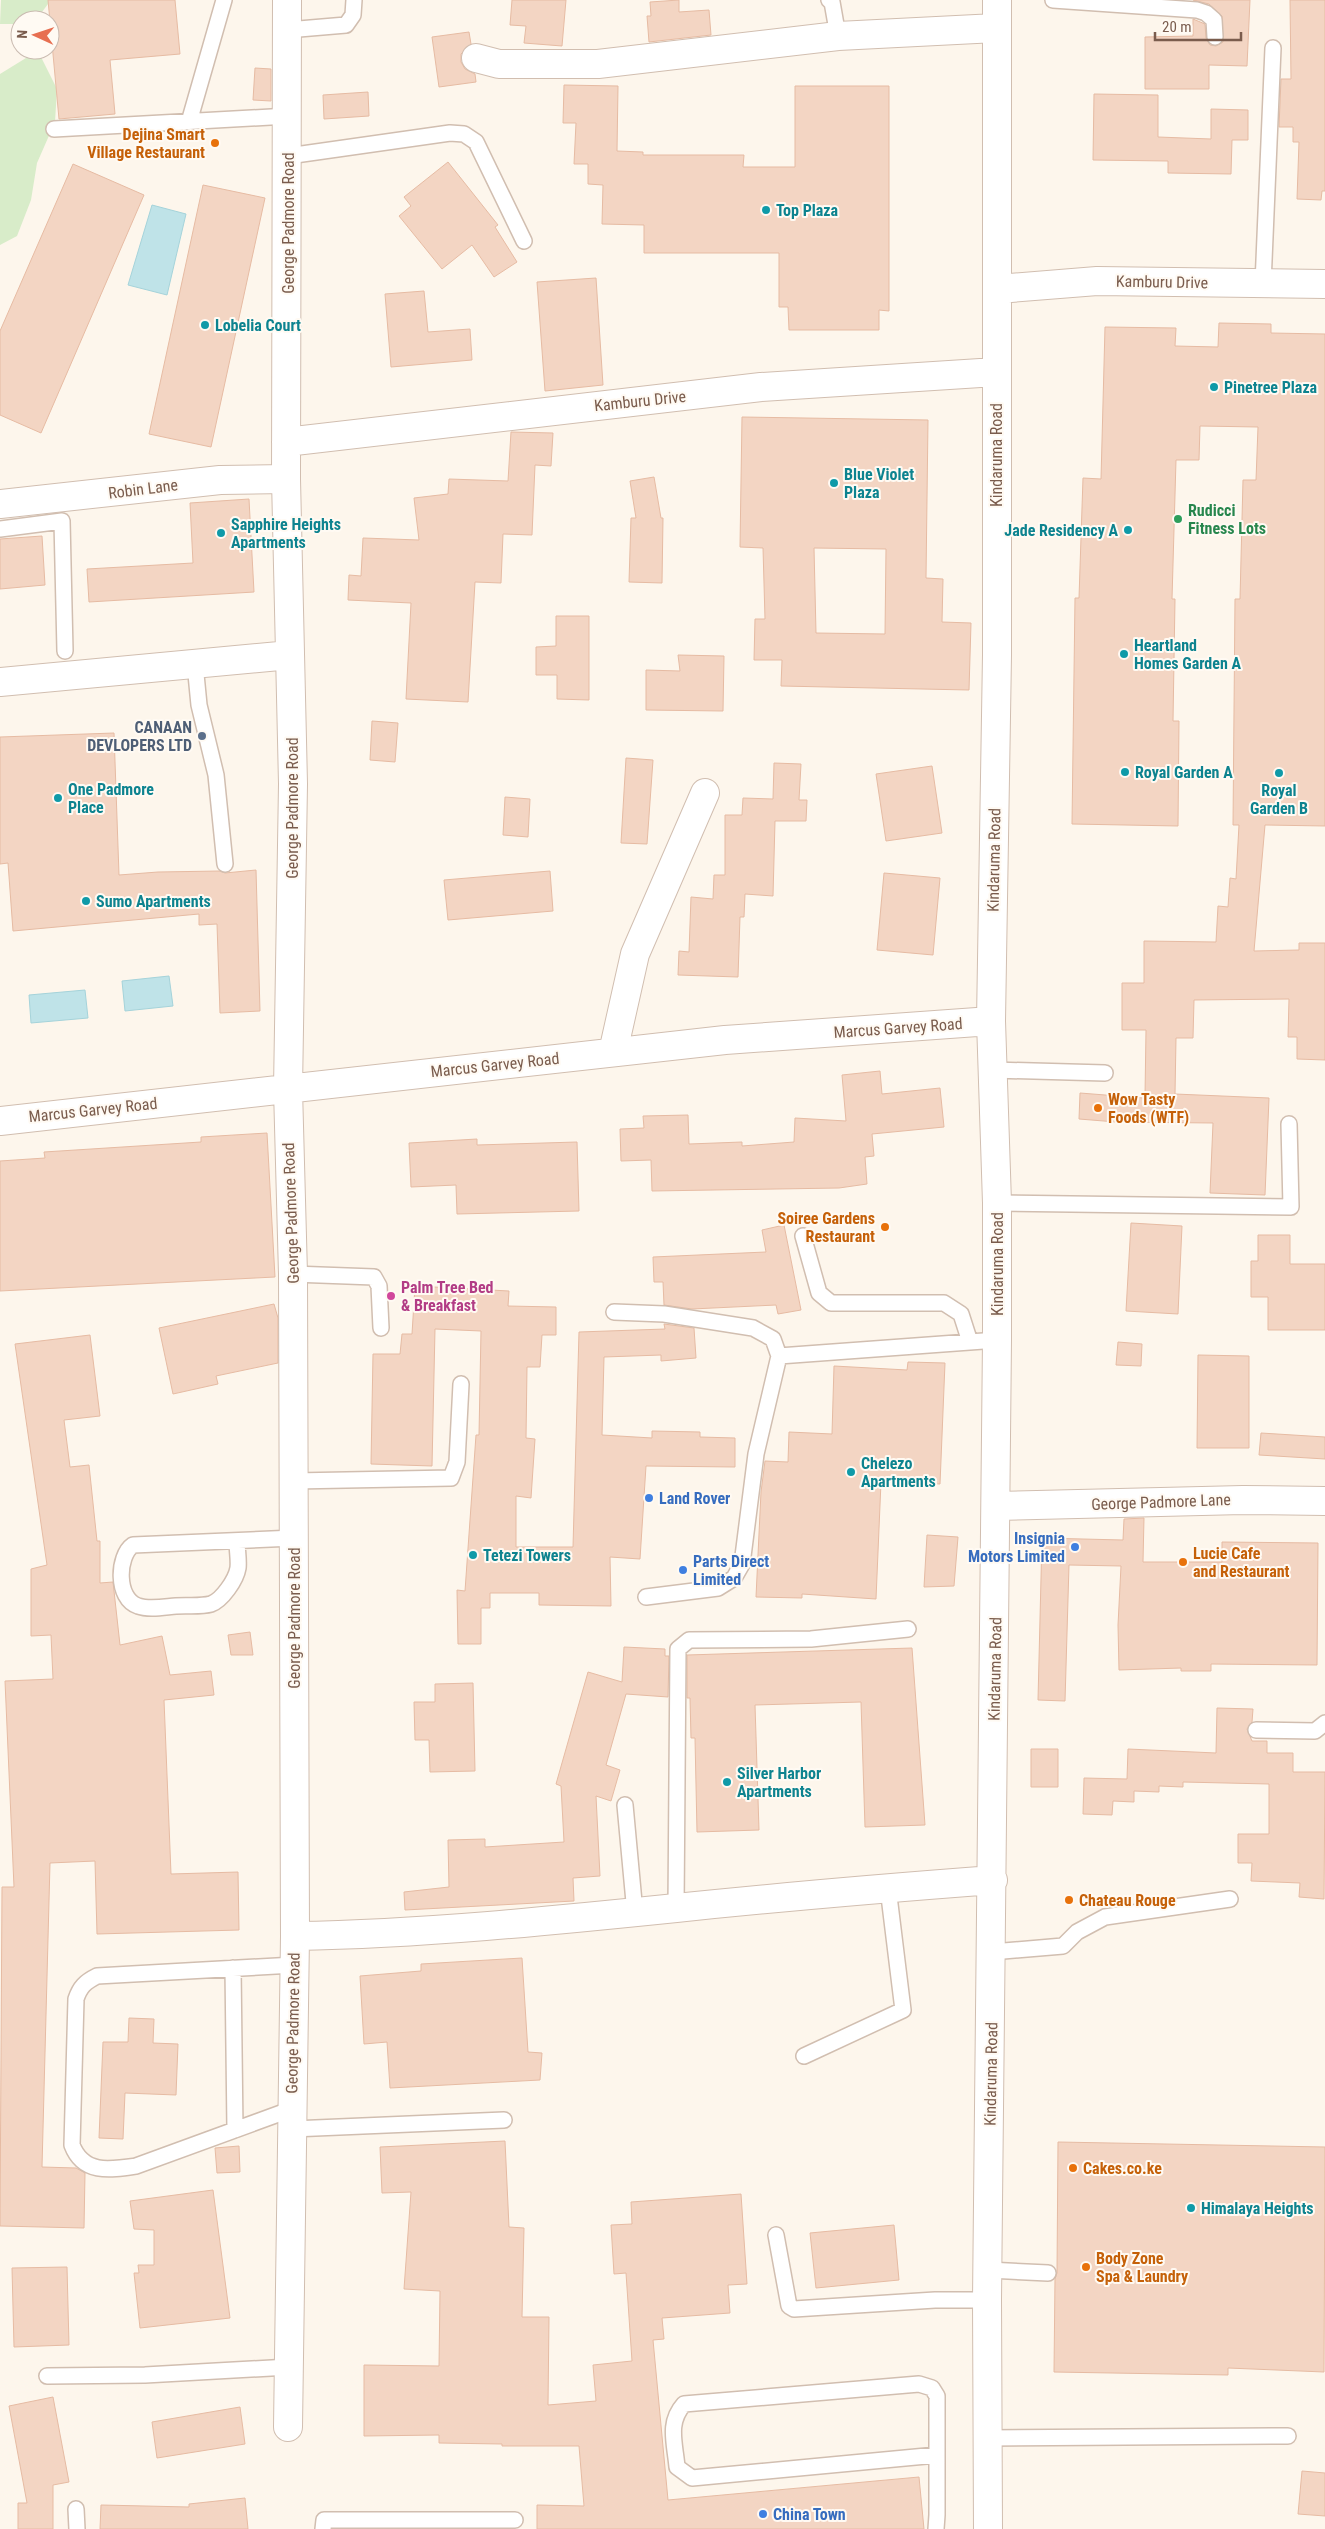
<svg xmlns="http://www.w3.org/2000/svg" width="1325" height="2529" font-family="'Roboto Condensed',sans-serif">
  <rect width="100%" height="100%" fill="#fdf6ec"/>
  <!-- green -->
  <path fill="#d8ecc9" d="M 1,0 L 51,0 L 39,16 L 39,20 L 20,20 L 20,35 L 17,24 L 0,24 Z
    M 24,50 L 41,50 L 41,57 L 57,89 L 55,122 L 37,163 L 31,200 L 17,236 L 0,245 L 0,74 L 26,58 Z"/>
  <!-- water -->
  <path fill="#bfe3e8" stroke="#a5d3da" d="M 152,205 L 186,214 L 167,295 L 128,285 Z
    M 169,976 L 173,1006 L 125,1011 L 122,981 Z
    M 85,990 L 88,1018 L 31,1023 L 29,995 Z"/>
  <!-- building -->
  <path fill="#f3d5c3" stroke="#e6bba3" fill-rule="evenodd" d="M 48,0 L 175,0 L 180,54 L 110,60 L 115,114 L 59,119 Z
    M 512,0 L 566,0 L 562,46 L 524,43 L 526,26 L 510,25 Z
    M 679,0 L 679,12 L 709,10 L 711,35 L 649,42 L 647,16 L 651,16 L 650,2 Z
    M 1193,0 L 1250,0 L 1247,66 L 1209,65 L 1209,89 L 1145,89 L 1145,37 L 1193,36 L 1193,19 L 1205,24 L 1206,38 L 1210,45 L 1216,46 L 1223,42 L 1222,16 L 1209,4 Z
    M 1290,0 L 1325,0 L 1325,191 L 1322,191 L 1321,200 L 1297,199 L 1299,142 L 1293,142 L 1293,127 L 1279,127 L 1281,79 L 1291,79 Z
    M 469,32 L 471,44 L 461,54 L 461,62 L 465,69 L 475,74 L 476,82 L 439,87 L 432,37 Z
    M 255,68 L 271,69 L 271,101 L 253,100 Z
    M 564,85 L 618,86 L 617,151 L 643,152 L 643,155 L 744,155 L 743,167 L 795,167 L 795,86 L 889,86 L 889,311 L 879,310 L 879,330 L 789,330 L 788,307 L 779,307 L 779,253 L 644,253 L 644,225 L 602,224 L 603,185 L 588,184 L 588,164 L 574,164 L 576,123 L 563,123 Z
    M 368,92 L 369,116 L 324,119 L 323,95 Z
    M 1094,94 L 1158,95 L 1158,137 L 1211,139 L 1211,109 L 1248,110 L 1248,140 L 1232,140 L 1231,174 L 1168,173 L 1168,161 L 1093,160 Z
    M 448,162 L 498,225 L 495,227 L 517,262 L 494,277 L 472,245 L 442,269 L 399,216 L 411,206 L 404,197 Z
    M 73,164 L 144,195 L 41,433 L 0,415 L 0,331 Z
    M 203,185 L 265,198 L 211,447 L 149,434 Z
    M 596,278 L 603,385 L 545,391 L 537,282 Z
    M 424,291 L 428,332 L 470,329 L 472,360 L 391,367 L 385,294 Z
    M 1219,323 L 1271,324 L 1271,333 L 1325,334 L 1325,826 L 1265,825 L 1254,951 L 1299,950 L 1299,943 L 1325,943 L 1325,1060 L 1297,1059 L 1297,1037 L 1288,1037 L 1289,999 L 1194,1000 L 1193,1038 L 1176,1038 L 1175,1094 L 1269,1098 L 1265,1195 L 1210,1193 L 1213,1123 L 1116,1122 L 1079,1119 L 1080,1093 L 1143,1098 L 1145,1096 L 1146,1030 L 1122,1030 L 1122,983 L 1144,983 L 1144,941 L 1216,942 L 1218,906 L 1228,907 L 1230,878 L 1236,879 L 1239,825 L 1233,825 L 1235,599 L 1240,599 L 1243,480 L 1256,480 L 1258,427 L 1200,426 L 1199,460 L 1176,460 L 1172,599 L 1175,599 L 1173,721 L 1179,721 L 1178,826 L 1072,824 L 1075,598 L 1079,598 L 1083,478 L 1101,479 L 1105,327 L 1176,328 L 1175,346 L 1218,347 Z
    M 742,417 L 928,420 L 926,578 L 943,579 L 942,622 L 971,623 L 969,690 L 781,686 L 782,660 L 754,660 L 755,619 L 765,619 L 763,548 L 740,547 ZM 814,548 L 886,549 L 885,634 L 816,633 Z
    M 511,432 L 553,433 L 551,466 L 535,465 L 532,535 L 503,534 L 501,583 L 475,582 L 468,702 L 406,699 L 411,603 L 348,600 L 349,575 L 361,576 L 363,538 L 419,540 L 414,498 L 448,494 L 449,479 L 508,481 Z
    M 654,477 L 661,518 L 663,518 L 662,583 L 629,582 L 631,518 L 636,518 L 630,481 Z
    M 249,499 L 254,592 L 89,602 L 87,569 L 193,563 L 190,503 Z
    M 42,536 L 45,585 L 0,589 L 0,539 Z
    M 556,616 L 589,616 L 589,700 L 557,699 L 557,675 L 536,675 L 536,647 L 556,646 Z
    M 678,655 L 724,656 L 723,711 L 646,710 L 646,670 L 680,671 Z
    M 372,721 L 398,723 L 395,762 L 370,760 Z
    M 114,733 L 119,875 L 158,872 L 220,871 L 225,873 L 256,870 L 260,1011 L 220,1013 L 217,924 L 199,925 L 199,914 L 13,931 L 8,863 L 0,864 L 0,737 Z
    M 626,758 L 653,760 L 647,844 L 621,843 Z
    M 774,763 L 801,764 L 799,800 L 807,800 L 806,821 L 775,821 L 773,896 L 745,894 L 744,917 L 740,917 L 738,977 L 678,975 L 679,951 L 689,952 L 691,897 L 713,899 L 714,875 L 725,875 L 725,815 L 742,815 L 743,798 L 773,799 Z
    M 932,766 L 942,833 L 886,841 L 876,774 Z
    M 505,797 L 530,799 L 528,837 L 503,835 Z
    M 550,871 L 553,911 L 448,920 L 444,880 Z
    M 884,873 L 940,878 L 933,955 L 877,950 Z
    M 880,1071 L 882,1094 L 940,1088 L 944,1127 L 872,1134 L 874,1156 L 865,1157 L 867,1184 L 839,1188 L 652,1191 L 651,1160 L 621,1161 L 620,1129 L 644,1128 L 643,1116 L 688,1115 L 689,1144 L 742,1142 L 742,1146 L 794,1142 L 795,1118 L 846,1121 L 842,1075 Z
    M 267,1133 L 275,1277 L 0,1291 L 0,1161 L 45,1158 L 44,1152 L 201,1142 L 201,1137 Z
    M 477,1139 L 477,1145 L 577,1142 L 579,1211 L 457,1214 L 456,1185 L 411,1187 L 409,1143 Z
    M 1131,1223 L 1182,1226 L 1178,1314 L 1126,1311 Z
    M 784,1225 L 801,1310 L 778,1314 L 776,1305 L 692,1309 L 664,1305 L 663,1282 L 654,1282 L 653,1257 L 766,1252 L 762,1230 Z
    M 1258,1235 L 1290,1235 L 1290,1264 L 1325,1264 L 1325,1330 L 1268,1330 L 1268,1297 L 1251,1297 L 1251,1261 L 1258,1261 Z
    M 415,1286 L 509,1291 L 508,1306 L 556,1307 L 556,1335 L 542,1335 L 540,1367 L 527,1367 L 526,1438 L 535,1439 L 531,1498 L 516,1496 L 516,1547 L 573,1547 L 579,1332 L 665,1329 L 664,1324 L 694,1328 L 696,1358 L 661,1361 L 661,1355 L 604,1357 L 602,1435 L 652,1438 L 652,1431 L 700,1432 L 700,1437 L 735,1438 L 735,1467 L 646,1466 L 640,1559 L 610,1557 L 611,1606 L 539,1605 L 539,1593 L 490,1593 L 490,1608 L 481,1608 L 481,1644 L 458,1644 L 457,1590 L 465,1591 L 476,1435 L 479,1435 L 481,1331 L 435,1329 L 432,1466 L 371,1464 L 373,1354 L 400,1354 L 402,1334 L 412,1334 Z
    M 274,1304 L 278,1318 L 278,1363 L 216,1376 L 218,1384 L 173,1394 L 159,1328 Z
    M 90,1335 L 100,1416 L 64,1420 L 70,1467 L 89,1465 L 97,1541 L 100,1541 L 100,1583 L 113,1582 L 120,1645 L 162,1636 L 170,1675 L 211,1671 L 214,1695 L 164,1700 L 171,1874 L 238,1872 L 239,1930 L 97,1934 L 95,1861 L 50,1863 L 42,2167 L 76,2168 L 85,2173 L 84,2228 L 0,2226 L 2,1887 L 14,1887 L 5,1681 L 53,1679 L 51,1635 L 31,1636 L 31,1569 L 47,1565 L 15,1344 Z
    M 1118,1342 L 1142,1344 L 1141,1366 L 1116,1365 Z
    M 1198,1355 L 1249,1356 L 1249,1448 L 1197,1448 Z
    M 908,1362 L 945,1363 L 940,1484 L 881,1482 L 876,1599 L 802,1594 L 802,1598 L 756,1597 L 761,1492 L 765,1461 L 788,1462 L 789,1432 L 832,1434 L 834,1366 L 907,1370 Z
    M 1261,1433 L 1325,1437 L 1325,1459 L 1259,1455 Z
    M 1144,1518 L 1143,1562 L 1222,1562 L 1222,1542 L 1318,1543 L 1317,1665 L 1211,1664 L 1211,1671 L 1181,1671 L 1181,1668 L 1119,1670 L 1118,1625 L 1121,1566 L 1069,1565 L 1065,1701 L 1038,1700 L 1042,1538 L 1123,1540 L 1124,1519 Z
    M 927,1535 L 958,1537 L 954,1586 L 924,1587 Z
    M 250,1632 L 253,1655 L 231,1655 L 228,1635 Z
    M 624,1647 L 665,1649 L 665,1656 L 669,1656 L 668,1697 L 626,1694 L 606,1765 L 620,1770 L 611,1801 L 596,1796 L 600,1876 L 573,1878 L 574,1901 L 405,1910 L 404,1892 L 449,1887 L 448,1840 L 485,1839 L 485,1847 L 564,1842 L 561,1786 L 556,1784 L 588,1672 L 622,1682 Z
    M 912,1648 L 925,1825 L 865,1827 L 861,1702 L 755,1705 L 759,1830 L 697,1832 L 695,1738 L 691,1738 L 690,1698 L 687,1698 L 687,1655 Z
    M 473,1683 L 475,1771 L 430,1772 L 429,1740 L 415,1740 L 414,1702 L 435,1702 L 435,1684 Z
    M 1217,1708 L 1253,1709 L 1252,1722 L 1247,1729 L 1252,1741 L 1267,1741 L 1267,1753 L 1293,1753 L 1293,1772 L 1325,1772 L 1324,1899 L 1299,1897 L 1300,1883 L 1251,1881 L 1252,1863 L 1238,1863 L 1238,1834 L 1269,1834 L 1269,1784 L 1183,1782 L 1183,1787 L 1159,1786 L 1159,1792 L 1134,1791 L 1134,1802 L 1113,1801 L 1112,1815 L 1083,1814 L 1084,1778 L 1127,1779 L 1128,1749 L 1216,1753 Z
    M 1031,1749 L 1058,1749 L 1058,1787 L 1031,1787 Z
    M 522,1958 L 528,2052 L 542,2053 L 540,2080 L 390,2088 L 387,2042 L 364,2044 L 360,1976 L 421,1971 L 421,1964 Z
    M 129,2018 L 154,2019 L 153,2043 L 178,2044 L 176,2095 L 125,2093 L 123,2139 L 99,2138 L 103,2042 L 128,2042 Z
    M 505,2141 L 509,2227 L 524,2228 L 522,2317 L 549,2317 L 548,2405 L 596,2401 L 593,2365 L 632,2361 L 626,2273 L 614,2274 L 611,2225 L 632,2224 L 631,2202 L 741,2194 L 747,2284 L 728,2285 L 730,2313 L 662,2318 L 664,2339 L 653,2340 L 668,2500 L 919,2477 L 924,2529 L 537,2529 L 537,2505 L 584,2506 L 579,2446 L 502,2446 L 502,2444 L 439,2443 L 439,2435 L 364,2436 L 364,2365 L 439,2366 L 440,2291 L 404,2289 L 411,2192 L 382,2193 L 380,2147 Z
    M 1058,2142 L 1325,2147 L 1324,2372 L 1228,2368 L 1228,2375 L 1054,2372 L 1055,2279 L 1057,2273 Z
    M 239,2146 L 240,2172 L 217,2173 L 215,2148 Z
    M 213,2190 L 230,2318 L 140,2328 L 134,2273 L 139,2273 L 138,2265 L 154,2265 L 154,2230 L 134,2229 L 130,2201 Z
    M 894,2225 L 899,2280 L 816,2288 L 810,2233 Z
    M 67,2267 L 69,2345 L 14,2347 L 12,2268 Z
    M 53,2397 L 69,2482 L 53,2485 L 53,2529 L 18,2529 L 18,2503 L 27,2503 L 9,2406 Z
    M 240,2407 L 245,2444 L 157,2458 L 152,2422 Z
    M 1302,2471 L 1325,2473 L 1325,2516 L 1298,2514 Z
    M 245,2498 L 248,2529 L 100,2529 L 101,2505 L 189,2507 L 189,2504 Z"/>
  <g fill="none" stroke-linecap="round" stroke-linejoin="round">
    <!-- service casing -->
    <g stroke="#d1beb0" stroke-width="18">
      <path id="service" d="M 829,0 L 832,2 L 838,36
        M 1053,0 L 1197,10 L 1206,13 L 1214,20 L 1215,37
        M 287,30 L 346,25 L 353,15 L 354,0
        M 189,122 L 224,0
        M 54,129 L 288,116
        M 288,156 L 450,133 L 464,134 L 476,142 L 524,241
        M 1263,284 L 1273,48
        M 0,529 L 62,521 L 65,651
        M 195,664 L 199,705 L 216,775 L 225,864
        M 993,1070 L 1105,1073
        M 997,1203 L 1291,1207 L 1289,1124
        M 803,1236 L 819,1293 L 831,1303 L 944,1303 L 961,1314 L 970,1342
        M 293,1274 L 374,1277 L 379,1286 L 381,1328
        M 614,1312 L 664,1314 L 753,1328 L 773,1339 L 779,1356
        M 294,1481 L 451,1478 L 457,1462 L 461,1384
        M 237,1541 C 237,1550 239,1560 238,1568 C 236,1580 222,1600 211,1604 C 200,1607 187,1605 176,1606 C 164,1607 149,1610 138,1606 C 116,1599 117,1556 133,1545 L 294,1538
        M 646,1597 L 718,1588 L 734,1578 L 742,1564 L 756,1454 L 779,1356 L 997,1340
        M 1256,1730 L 1315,1731 L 1325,1723
        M 625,1805 L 635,1913
        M 676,1908 L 678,1649 L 689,1640 L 811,1639 L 908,1629
        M 992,1952 L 1063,1946 L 1077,1932 L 1105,1917 L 1230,1899
        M 233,1968 L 235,2130
        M 804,2056 L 903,2010 L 888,1888
        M 292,2109 L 136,2166 C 109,2170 83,2174 72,2145 L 76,1999 C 80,1987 85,1982 97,1976 L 294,1965
        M 292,2129 L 504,2120
        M 776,2235 L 789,2306 L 794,2309 L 935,2300 L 987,2300
        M 988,2270 L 1048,2273
        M 47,2376 L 145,2375 L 289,2367
        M 988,2438 L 1288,2436
        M 76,2509 L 77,2529
        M 323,2529 L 324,2520 L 515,2520
        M 936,2529 L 937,2515 L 937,2396 L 932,2388 L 919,2384 L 684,2404 C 667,2423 675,2443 677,2467 L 692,2478 L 937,2455"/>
    </g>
    <!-- minor casing -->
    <g stroke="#d1beb0" stroke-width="30">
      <path id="minor" d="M 287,0 L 286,479 L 293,784 L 288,1089 L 293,1274 L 295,1936 L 288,2427
        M 476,58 L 499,64 L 598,64 L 838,36 L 996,28
        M 998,289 L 1097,281 L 1325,284
        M 286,442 L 761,387 L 996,372
        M 0,504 L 220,480 L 286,479
        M 0,682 L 290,655
        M 613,1052 L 635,954 L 705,793
        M 0,1121 L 725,1040 L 991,1021
        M 996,1506 L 1243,1500 L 1325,1501
        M 295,1936 C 422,1934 549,1921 676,1908 C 781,1897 887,1888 993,1880
        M 988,2529 L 987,2300 L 997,1340 L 997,1203 L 991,1021 L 997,655 L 997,0"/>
    </g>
    <!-- service -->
    <use href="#service" stroke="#fff" stroke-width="15"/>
    <!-- minor -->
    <use href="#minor" stroke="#fff" stroke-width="28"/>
  </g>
  <!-- markers -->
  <g fill="#e8710a" stroke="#fffaf3" stroke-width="2">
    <circle cx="215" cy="143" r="5"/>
    <circle cx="1098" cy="1108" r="5"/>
    <circle cx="885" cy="1227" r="5"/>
    <circle cx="1183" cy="1562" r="5"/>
    <circle cx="1069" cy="1900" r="5"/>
    <circle cx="1073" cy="2168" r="5"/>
    <circle cx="1086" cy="2267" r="5"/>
  </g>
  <g fill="#0f9aa8" stroke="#fffaf3" stroke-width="2">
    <circle cx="766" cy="210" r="5"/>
    <circle cx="205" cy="325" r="5"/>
    <circle cx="1214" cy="387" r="5"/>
    <circle cx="834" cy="483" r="5"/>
    <circle cx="1128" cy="530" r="5"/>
    <circle cx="221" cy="533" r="5"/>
    <circle cx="1124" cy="654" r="5"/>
    <circle cx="1125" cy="772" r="5"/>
    <circle cx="1279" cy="773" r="5"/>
    <circle cx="58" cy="798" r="5"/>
    <circle cx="86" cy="901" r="5"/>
    <circle cx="851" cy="1472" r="5"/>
    <circle cx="473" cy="1555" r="5"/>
    <circle cx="727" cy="1782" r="5"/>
    <circle cx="1191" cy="2208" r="5"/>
  </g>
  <circle fill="#2e9e5b" stroke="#fffaf3" stroke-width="2" cx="1178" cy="519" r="5"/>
  <circle fill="#5c6f8a" stroke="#fffaf3" stroke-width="2" cx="202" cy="736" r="5"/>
  <circle fill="#d1479c" stroke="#fffaf3" stroke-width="2" cx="391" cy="1296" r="5"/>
  <g fill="#3f7fe0" stroke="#fffaf3" stroke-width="2">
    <circle cx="649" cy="1498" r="5"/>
    <circle cx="1075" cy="1547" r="5"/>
    <circle cx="683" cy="1570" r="5"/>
    <circle cx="763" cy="2514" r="5"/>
  </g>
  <g text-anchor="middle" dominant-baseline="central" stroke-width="4" stroke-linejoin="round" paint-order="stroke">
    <!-- food labels -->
    <g font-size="16" font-weight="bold" fill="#c56008" stroke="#fffaf3" text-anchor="start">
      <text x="205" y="134" text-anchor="end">Dejina Smart<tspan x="205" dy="18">Village Restaurant</tspan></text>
      <text x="1108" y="1099">Wow Tasty<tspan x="1108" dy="18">Foods (WTF)</tspan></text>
      <text x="875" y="1218" text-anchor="end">Soiree Gardens<tspan x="875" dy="18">Restaurant</tspan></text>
      <text x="1193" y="1553">Lucie Cafe<tspan x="1193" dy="18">and Restaurant</tspan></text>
      <text x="1079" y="1900">Chateau Rouge</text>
      <text x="1083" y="2168">Cakes.co.ke</text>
      <text x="1096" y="2258">Body Zone<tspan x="1096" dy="18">Spa &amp; Laundry</tspan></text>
    </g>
    <!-- culture labels -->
    <g font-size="16" font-weight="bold" fill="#0d838f" stroke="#fffaf3" text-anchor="start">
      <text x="776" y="210">Top Plaza</text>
      <text x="215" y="325">Lobelia Court</text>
      <text x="1224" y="387">Pinetree Plaza</text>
      <text x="844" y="474">Blue Violet<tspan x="844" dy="18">Plaza</tspan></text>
      <text x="231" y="524">Sapphire Heights<tspan x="231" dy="18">Apartments</tspan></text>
      <text x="1118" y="530" text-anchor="end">Jade Residency A</text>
      <text x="1134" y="645">Heartland<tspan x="1134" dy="18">Homes Garden A</tspan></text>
      <text x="1135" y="772">Royal Garden A</text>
      <text x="68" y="789">One Padmore<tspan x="68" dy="18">Place</tspan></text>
      <text x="1279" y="790" text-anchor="middle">Royal<tspan x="1279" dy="18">Garden B</tspan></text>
      <text x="96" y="901">Sumo Apartments</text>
      <text x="861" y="1463">Chelezo<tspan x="861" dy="18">Apartments</tspan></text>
      <text x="483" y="1555">Tetezi Towers</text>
      <text x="737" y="1773">Silver Harbor<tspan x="737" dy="18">Apartments</tspan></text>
      <text x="1201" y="2208">Himalaya Heights</text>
    </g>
    <!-- street labels -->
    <g font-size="16" fill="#7a5c4d" stroke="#fffaf3">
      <text transform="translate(288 223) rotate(-90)">George Padmore Road</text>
      <text transform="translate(1162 282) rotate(1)">Kamburu Drive</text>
      <text transform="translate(640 401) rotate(-6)">Kamburu Drive</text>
      <text transform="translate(996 455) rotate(-90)">Kindaruma Road</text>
      <text transform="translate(143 489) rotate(-7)">Robin Lane</text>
      <text transform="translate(292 808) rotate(-90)">George Padmore Road</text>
      <text transform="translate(994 860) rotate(-89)">Kindaruma Road</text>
      <text transform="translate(898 1028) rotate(-4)">Marcus Garvey Road</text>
      <text transform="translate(495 1065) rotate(-6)">Marcus Garvey Road</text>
      <text transform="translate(93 1110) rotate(-6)">Marcus Garvey Road</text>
      <text transform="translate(291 1213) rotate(-92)">George Padmore Road</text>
      <text transform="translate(997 1264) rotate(-90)">Kindaruma Road</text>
      <text transform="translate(1161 1502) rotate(-2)">George Padmore Lane</text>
      <text transform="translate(294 1618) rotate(-90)">George Padmore Road</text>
      <text transform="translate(995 1669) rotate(-89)">Kindaruma Road</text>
      <text transform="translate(293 2023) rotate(-89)">George Padmore Road</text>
      <text transform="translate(991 2074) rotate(-89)">Kindaruma Road</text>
    </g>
    <!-- leisure labels -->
    <g font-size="16" font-weight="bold" fill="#27864d" stroke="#fffaf3" text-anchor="start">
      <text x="1188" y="510">Rudicci<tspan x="1188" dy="18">Fitness Lots</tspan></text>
    </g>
    <!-- service labels -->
    <g font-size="16" font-weight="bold" fill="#4e5e75" stroke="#fffaf3" text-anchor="end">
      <text x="192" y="727">CANAAN<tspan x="192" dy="18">DEVLOPERS LTD</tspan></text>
    </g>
    <!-- hotel labels -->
    <g font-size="16" font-weight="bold" fill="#b23c85" stroke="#fffaf3" text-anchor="start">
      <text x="401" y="1287">Palm Tree Bed<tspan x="401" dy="18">&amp; Breakfast</tspan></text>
    </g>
    <!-- shop labels -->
    <g font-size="16" font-weight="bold" fill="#366cbe" stroke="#fffaf3" text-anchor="start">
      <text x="659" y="1498">Land Rover</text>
      <text x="1065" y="1538" text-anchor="end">Insignia<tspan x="1065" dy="18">Motors Limited</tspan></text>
      <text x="693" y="1561">Parts Direct<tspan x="693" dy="18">Limited</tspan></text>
      <text x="773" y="2514">China Town</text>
    </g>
  </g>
  <!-- north arrow -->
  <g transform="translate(35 35) rotate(273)"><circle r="24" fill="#fffaf3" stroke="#cabbb1"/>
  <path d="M0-4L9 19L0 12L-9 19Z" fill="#e76f51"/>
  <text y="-8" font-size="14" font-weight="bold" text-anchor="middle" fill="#7a5c4d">N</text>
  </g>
  <!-- scale -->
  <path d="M1155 32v8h86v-8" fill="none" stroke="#7a5c4d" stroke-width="2.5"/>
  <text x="1162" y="32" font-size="15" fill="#7a5c4d" stroke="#fffaf3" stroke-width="4" paint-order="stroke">20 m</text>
</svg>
